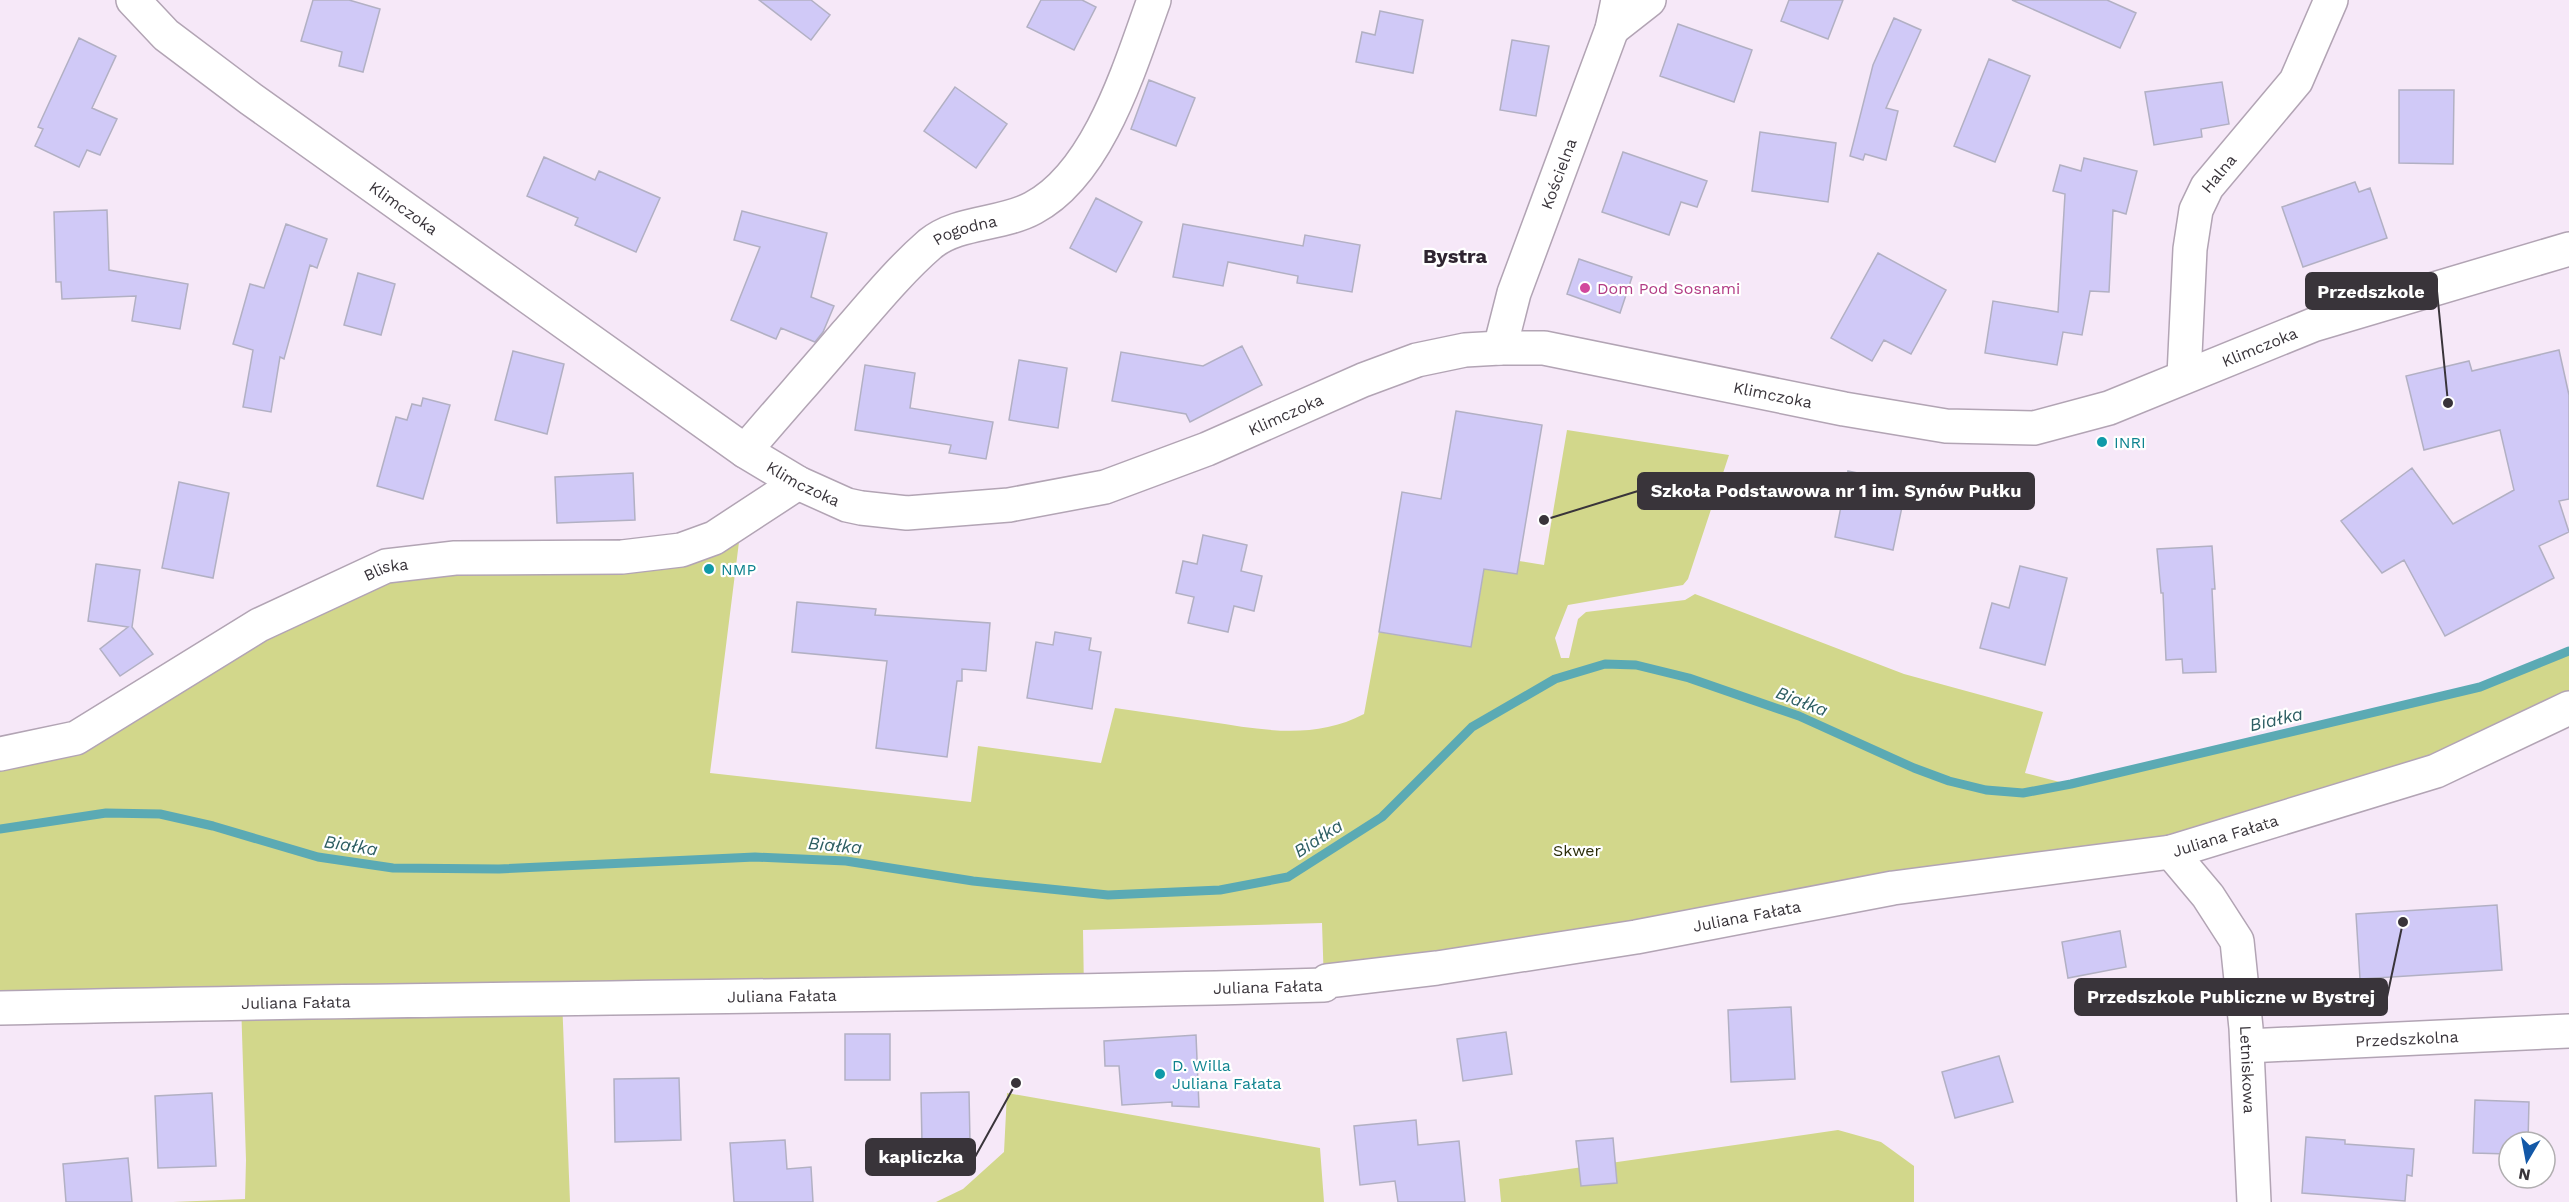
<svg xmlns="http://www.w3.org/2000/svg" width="2569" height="1202" font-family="'Work Sans',sans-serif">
  <rect width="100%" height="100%" fill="#f6e8f8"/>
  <!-- green -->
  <path fill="#d2d78b" d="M 1567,430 L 1729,455 L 1688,579 L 1683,585 L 1568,605 L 1555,638 L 1561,658 L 1569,658 L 1578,619 L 1586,612 L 1685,600 L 1695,594 L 1904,674 L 2043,712 L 2025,773 L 2071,785 L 2480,691 L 2569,653 L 2569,709 L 2171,852 L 1324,985 L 1322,923 L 1083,930 L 1084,992 L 562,998 L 570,1202 L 173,1202 L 245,1199 L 246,1160 L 241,1002 L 0,1008 L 0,754 L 12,753 L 386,566 L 622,557 L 742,518 L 710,773 L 971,802 L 978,746 L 1101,763 L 1115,708 C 1147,713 1179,717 1211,722 C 1263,730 1315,740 1364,714 L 1379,632 L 1471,647 L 1484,569 L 1517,574 L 1519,561 L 1544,565 Z
    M 1007,1093 L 1320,1148 L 1324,1202 L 936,1202 L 963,1189 L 1004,1152 Z
    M 1838,1130 L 1881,1142 L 1914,1166 L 1914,1202 L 1501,1202 L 1499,1179 Z"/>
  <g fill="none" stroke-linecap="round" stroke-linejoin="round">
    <!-- stream -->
    <path stroke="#5baab4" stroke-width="9" d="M 0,829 L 106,813 L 160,814 L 213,826 L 318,857 L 393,868 L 499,869 L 755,857 L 846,861 L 973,881 L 1108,895 L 1220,890 L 1288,877 L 1382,817 L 1472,727 L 1555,679 L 1605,664 L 1636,665 L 1689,678 L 1799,716 L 1914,768 L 1949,781 L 1986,790 L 2023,793 L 2071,784 L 2480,687 L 2569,651"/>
  </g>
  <!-- building -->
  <path fill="#d0c9f7" stroke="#b2b0c3" stroke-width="1.5" d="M 313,0 L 349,0 L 380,9 L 363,72 L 339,66 L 342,52 L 301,41 Z
    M 759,0 L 811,0 L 830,15 L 811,40 Z
    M 1041,0 L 1082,0 L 1096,7 L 1074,50 L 1027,27 Z
    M 1789,0 L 1843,0 L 1828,39 L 1781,21 Z
    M 2012,0 L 2107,0 L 2136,13 L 2120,48 Z
    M 1380,11 L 1423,20 L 1413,73 L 1356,62 L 1362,32 L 1375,35 Z
    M 1894,18 L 1921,30 L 1886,108 L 1898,111 L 1886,160 L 1865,154 L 1863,160 L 1850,156 L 1873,65 Z
    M 1678,24 L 1752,50 L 1734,102 L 1660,76 Z
    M 79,38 L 116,56 L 92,108 L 117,119 L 100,155 L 87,150 L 79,167 L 35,146 L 43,129 L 38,127 Z
    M 1512,40 L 1549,46 L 1536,116 L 1500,110 Z
    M 1989,59 L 2030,76 L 1995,162 L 1954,146 Z
    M 1149,80 L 1195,98 L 1176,146 L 1131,129 Z
    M 2222,82 L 2229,124 L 2201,129 L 2202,137 L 2154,145 L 2145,92 Z
    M 955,87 L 1007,124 L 976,168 L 924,131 Z
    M 2399,90 L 2454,90 L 2453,164 L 2399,163 Z
    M 1760,132 L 1836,143 L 1828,202 L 1752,191 Z
    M 1623,152 L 1707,181 L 1697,207 L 1681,202 L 1669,235 L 1602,212 Z
    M 544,157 L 595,180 L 599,171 L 660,198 L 636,252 L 575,225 L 578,218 L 527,196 Z
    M 2084,158 L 2137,171 L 2126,214 L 2113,210 L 2109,292 L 2090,291 L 2082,335 L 2063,332 L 2057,365 L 1985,353 L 1993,301 L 2058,312 L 2065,194 L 2053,191 L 2060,165 L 2081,171 Z
    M 2355,182 L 2359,192 L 2370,188 L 2387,238 L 2303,267 L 2282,207 Z
    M 1096,198 L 1142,222 L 1116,272 L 1070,248 Z
    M 107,210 L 109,270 L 188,284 L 180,329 L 132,321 L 136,296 L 62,299 L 61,282 L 56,282 L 54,212 Z
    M 742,211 L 827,233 L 811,297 L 834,306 L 823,332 L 815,342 L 781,328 L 776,339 L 731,320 L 760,247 L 734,240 Z
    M 286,224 L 327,239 L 317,268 L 310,265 L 284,359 L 280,357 L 271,412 L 243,407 L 253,350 L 233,344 L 250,284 L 264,288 Z
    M 1183,224 L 1303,246 L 1305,235 L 1360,245 L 1352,292 L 1297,283 L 1298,276 L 1228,262 L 1223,286 L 1173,277 Z
    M 1878,253 L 1946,290 L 1911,354 L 1884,340 L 1872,361 L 1831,338 Z
    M 1579,259 L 1632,277 L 1620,313 L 1567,294 Z
    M 358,273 L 395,284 L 381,335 L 344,325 Z
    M 1242,346 L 1262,385 L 1190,422 L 1186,414 L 1112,401 L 1121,352 L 1203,366 Z
    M 2559,350 L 2569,395 L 2569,499 L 2559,501 L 2569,532 L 2539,546 L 2554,578 L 2445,636 L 2404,560 L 2382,573 L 2341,521 L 2412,468 L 2453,524 L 2514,490 L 2500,430 L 2424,450 L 2406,376 L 2469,361 L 2472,371 Z
    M 513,351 L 564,364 L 547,434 L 495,420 Z
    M 1019,360 L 1067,368 L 1058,428 L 1009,420 Z
    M 865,365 L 915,373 L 910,408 L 993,422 L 986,459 L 949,453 L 951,445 L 855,430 Z
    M 423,398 L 450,405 L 423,499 L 377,486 L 396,417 L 407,420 L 412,404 L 421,406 Z
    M 1456,411 L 1542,425 L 1517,574 L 1484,569 L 1471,647 L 1379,632 L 1402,492 L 1441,499 Z
    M 1848,471 L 1907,483 L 1893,550 L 1835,537 Z
    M 633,473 L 635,520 L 557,523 L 555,477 Z
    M 179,482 L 229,493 L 213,578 L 162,568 Z
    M 1203,535 L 1247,545 L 1241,571 L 1262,576 L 1254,611 L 1234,606 L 1228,632 L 1188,623 L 1194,597 L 1176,593 L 1183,561 L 1197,564 Z
    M 2212,546 L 2215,589 L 2212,589 L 2216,672 L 2183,673 L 2182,659 L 2166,660 L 2163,593 L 2161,593 L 2157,549 Z
    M 96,564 L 140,570 L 132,627 L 153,654 L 120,676 L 100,649 L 128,627 L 88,621 Z
    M 2020,566 L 2067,578 L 2045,665 L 1980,648 L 1992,603 L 2009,608 Z
    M 797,602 L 876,609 L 875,615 L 990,623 L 986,671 L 962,669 L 962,681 L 957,681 L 947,757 L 876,748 L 887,661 L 792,652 Z
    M 1055,632 L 1091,638 L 1089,650 L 1101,652 L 1092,709 L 1027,698 L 1036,642 L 1053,645 Z
    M 2497,905 L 2502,970 L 2360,979 L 2356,914 Z
    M 2120,931 L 2126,967 L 2068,978 L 2062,942 Z
    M 1791,1007 L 1795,1079 L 1731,1082 L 1728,1010 Z
    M 1506,1032 L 1512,1074 L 1463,1081 L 1457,1039 Z
    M 845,1034 L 890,1034 L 890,1080 L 845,1080 Z
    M 1196,1035 L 1199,1107 L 1172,1106 L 1172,1102 L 1122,1105 L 1119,1066 L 1105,1066 L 1104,1041 Z
    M 1999,1056 L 2013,1102 L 1955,1118 L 1942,1072 Z
    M 679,1078 L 681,1140 L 615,1142 L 614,1079 Z
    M 969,1092 L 970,1141 L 922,1143 L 921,1093 Z
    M 212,1093 L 216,1166 L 158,1168 L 155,1096 Z
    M 2475,1100 L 2529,1102 L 2528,1142 L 2509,1142 L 2509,1154 L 2473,1153 Z
    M 1416,1120 L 1418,1145 L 1459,1141 L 1465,1202 L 1398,1202 L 1395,1181 L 1360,1185 L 1354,1126 Z
    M 2306,1137 L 2345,1140 L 2345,1144 L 2414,1149 L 2412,1176 L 2407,1175 L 2405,1201 L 2302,1193 Z
    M 1613,1138 L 1617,1183 L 1581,1186 L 1576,1141 Z
    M 785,1140 L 787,1169 L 811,1167 L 813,1202 L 734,1202 L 730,1143 Z
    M 128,1158 L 132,1202 L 66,1202 L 63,1164 Z"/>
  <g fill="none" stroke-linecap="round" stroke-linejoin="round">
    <!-- minor casing -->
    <g stroke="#b2a4b4" stroke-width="36">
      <g id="minor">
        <path id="s1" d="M 133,0 L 166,35 L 251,99 L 745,451 L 798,483 L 847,505 L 861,508 L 907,513 L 1009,505 L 1105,487 L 1207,449 L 1363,380 L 1417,360 L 1465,350 L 1500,348 L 1544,348 L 1844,409 L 1946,426 L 2034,428 L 2109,408 L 2313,325 L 2569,249"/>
        <path d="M 1612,29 L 1649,0"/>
        <path id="s2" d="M 1500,348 L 1514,293 L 1612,29 L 1618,0"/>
        <path id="s3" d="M 2184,376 L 2190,249 L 2196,210 L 2207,187 L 2296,81 L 2331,0"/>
        <path id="s4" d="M 745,451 C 778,412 813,373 846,334 C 873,303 899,271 930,244 C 958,221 1002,225 1033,208 C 1099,173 1130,66 1154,0"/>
        <path id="s5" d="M 0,754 L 76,738 L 259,625 L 386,566 L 455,558 L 622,557 L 681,550 L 714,538 L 798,483"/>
        <path id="s6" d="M 2171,852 L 2208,896 L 2237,941 L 2246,1028 L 2254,1202"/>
        <path id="s7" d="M 0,1008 C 441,997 883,998 1324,985 L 1327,981 L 1437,968 L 1636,937 L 1893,888 L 2171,852 L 2436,771 L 2569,708"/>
        <path id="s8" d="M 2247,1046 L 2569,1031"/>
      </g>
    </g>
    <!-- minor -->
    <use href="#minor" stroke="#fff" stroke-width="33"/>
  </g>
  <!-- markers -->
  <circle fill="#d1479c" stroke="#fff" stroke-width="2" cx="1585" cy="288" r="6"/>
  <g fill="#0f9aa8" stroke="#fff" stroke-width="2">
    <circle cx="2102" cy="442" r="6"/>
    <circle cx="709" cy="569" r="6"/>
    <circle cx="1160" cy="1074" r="6"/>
  </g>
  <g text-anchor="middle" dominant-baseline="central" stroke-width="4.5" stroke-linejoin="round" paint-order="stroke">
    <!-- street labels -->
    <g font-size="16" fill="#39343a" stroke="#fff">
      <text stroke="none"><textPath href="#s2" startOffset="184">Kościelna</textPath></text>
      <text stroke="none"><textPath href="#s3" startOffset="210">Halna</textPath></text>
      <text stroke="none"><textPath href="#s1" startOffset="342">Klimczoka</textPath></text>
      <text stroke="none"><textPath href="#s4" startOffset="316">Pogodna</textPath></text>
      <text stroke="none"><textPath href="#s1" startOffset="2340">Klimczoka</textPath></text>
      <text stroke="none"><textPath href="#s1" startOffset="1836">Klimczoka</textPath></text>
      <text stroke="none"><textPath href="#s1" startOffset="1332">Klimczoka</textPath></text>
      <text stroke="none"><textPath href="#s1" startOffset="828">Klimczoka</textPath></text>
      <text stroke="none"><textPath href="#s5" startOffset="432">Bliska</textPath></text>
      <text stroke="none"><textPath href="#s7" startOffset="2240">Juliana Fałata</textPath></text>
      <text stroke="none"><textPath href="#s7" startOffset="1754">Juliana Fałata</textPath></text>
      <text stroke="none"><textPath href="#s7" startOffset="1268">Juliana Fałata</textPath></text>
      <text stroke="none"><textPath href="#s7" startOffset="782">Juliana Fałata</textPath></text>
      <text stroke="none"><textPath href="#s7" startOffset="296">Juliana Fałata</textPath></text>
      <text stroke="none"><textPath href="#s8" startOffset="160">Przedszkolna</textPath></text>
      <text stroke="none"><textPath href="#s6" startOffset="240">Letniskowa</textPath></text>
    </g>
    <!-- hotel labels -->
    <g font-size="16" fill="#b23c85" stroke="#fff" text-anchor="start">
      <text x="1597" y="288">Dom Pod Sosnami</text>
    </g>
    <!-- culture labels -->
    <g font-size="16" fill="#0d838f" stroke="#fff" text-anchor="start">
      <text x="2114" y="442">INRI</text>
      <text x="721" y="569">NMP</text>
      <text x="1172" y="1065">D. Willa<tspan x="1172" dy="18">Juliana Fałata</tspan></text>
    </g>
    <!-- park labels -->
    <g font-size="16" fill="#2c2e0a" stroke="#fff">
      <text x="1577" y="850">Skwer</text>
    </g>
    <!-- water labels -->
    <g font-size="18" font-style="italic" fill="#2d5e63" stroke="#fff">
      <text transform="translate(1802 701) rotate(21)">Białka</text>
      <text transform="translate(2276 719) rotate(-13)">Białka</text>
      <text transform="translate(1318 838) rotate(-33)">Białka</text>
      <text transform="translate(351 845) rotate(9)">Białka</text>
      <text transform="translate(835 845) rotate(5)">Białka</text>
    </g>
    <!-- quarter labels -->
    <g font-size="20" font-weight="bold" fill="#2f2531" stroke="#fff">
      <text x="1455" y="256">Bystra</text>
    </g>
  </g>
  <!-- callouts -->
  <path fill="none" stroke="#39343a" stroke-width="2" d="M2448 403L2437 291M1544 520L1638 491M2403 922L2387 997M1016 1083L975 1157"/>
  <g fill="#39343a" stroke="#fff" stroke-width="2">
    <circle cx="2448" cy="403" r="6"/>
    <circle cx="1544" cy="520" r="6"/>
    <circle cx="2403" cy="922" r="6"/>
    <circle cx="1016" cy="1083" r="6"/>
  </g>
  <g fill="#39343a" stroke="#39343a" stroke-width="2">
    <rect x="2306" y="273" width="131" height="36" rx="6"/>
    <rect x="1638" y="473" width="396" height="36" rx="6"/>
    <rect x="2075" y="979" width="312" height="36" rx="6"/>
    <rect x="866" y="1139" width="109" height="36" rx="6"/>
  </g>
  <g font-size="18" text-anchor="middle" font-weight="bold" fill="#fff">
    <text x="2371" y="298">Przedszkole</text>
    <text x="1836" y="497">Szkoła Podstawowa nr 1 im. Synów Pułku</text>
    <text x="2231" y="1003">Przedszkole Publiczne w Bystrej</text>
    <text x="921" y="1163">kapliczka</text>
  </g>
  <!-- north arrow -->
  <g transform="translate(2527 1160) rotate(190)"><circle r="28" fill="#ffffff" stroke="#b0aeb0" stroke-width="1.5"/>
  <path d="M0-4.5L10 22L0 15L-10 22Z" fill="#1358a7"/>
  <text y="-9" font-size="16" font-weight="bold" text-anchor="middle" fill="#39343a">N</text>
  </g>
</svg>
